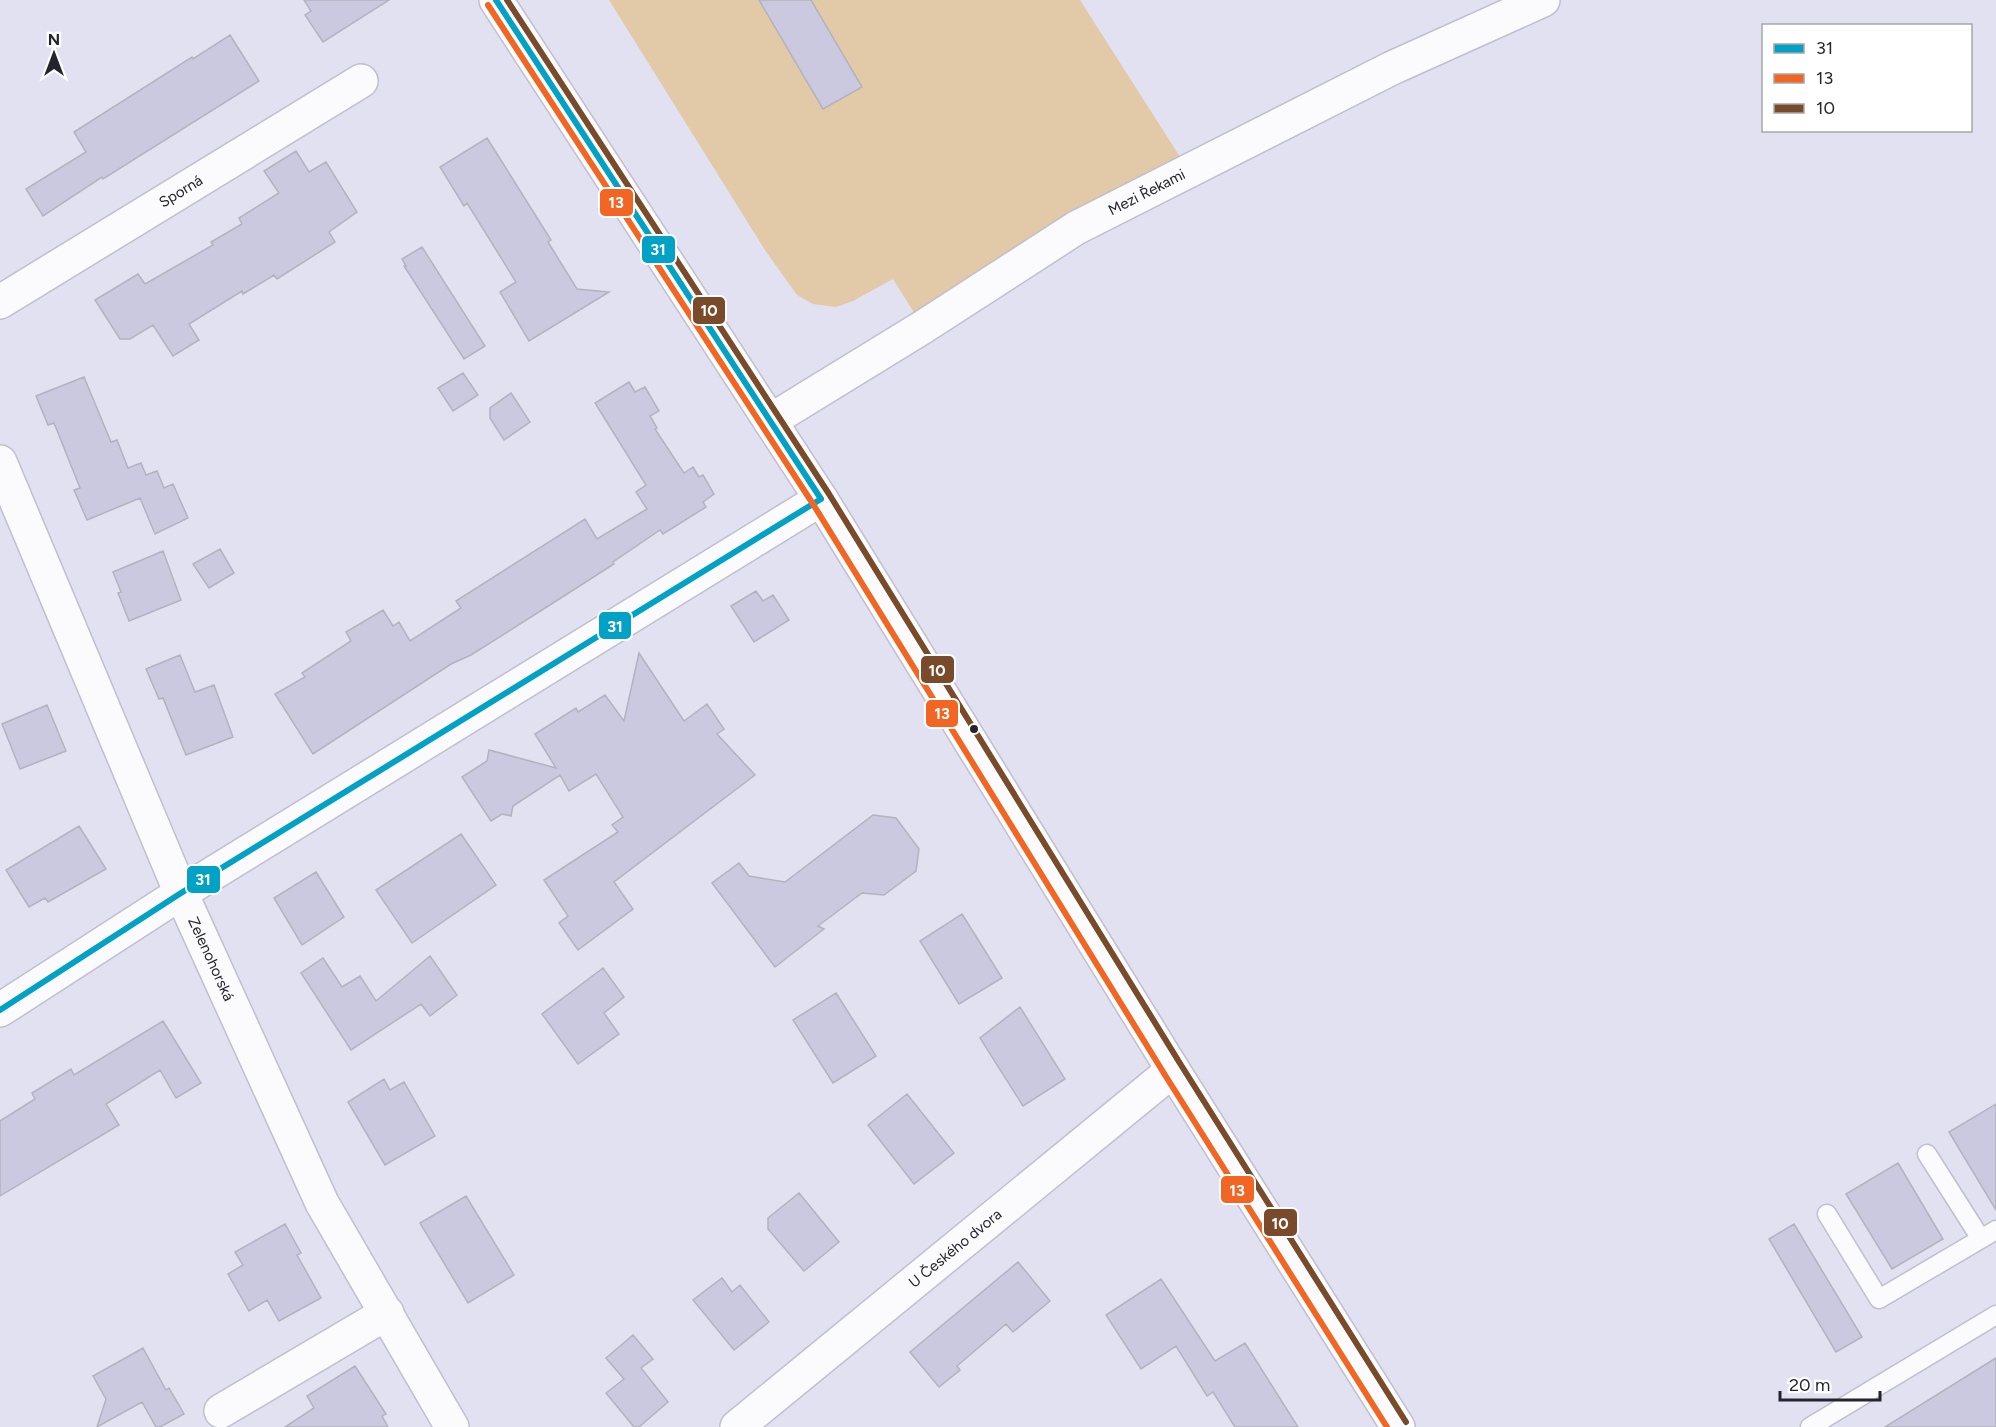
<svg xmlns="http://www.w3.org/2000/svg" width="1996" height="1427" font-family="Figtree,sans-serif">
  <rect width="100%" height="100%" fill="#e2e1f2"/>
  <!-- green -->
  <path fill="#e2c9a8" d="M 609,0 L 1080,0 L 1189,171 L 923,327 L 893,279 L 853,301 L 836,307 L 813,304 L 797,295 L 765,250 Z"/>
  <!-- building -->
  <path fill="#cac9e0" stroke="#b3b2bf" stroke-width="1.5" d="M 304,0 L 389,0 L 323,42 L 305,15 L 311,11 Z
    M 759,0 L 811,0 L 862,87 L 823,109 Z
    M 230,35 L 259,81 L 103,179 L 102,177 L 43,216 L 26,189 L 86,152 L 74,132 L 192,57 L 193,59 Z
    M 487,138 L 551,240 L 548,242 L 577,289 L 609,292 L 529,341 L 500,292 L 516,282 L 467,203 L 464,206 L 440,167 Z
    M 296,151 L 309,172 L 326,162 L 357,212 L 329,232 L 335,242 L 277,279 L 274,275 L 243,294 L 242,291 L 189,324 L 199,340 L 173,356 L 153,325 L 130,339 L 120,339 L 95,300 L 138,274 L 145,284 L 213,245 L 211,242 L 242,224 L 239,218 L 279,193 L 264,171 Z
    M 422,247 L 485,346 L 464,359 L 404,266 L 406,266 L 402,259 Z
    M 463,373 L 478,395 L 453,411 L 438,388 Z
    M 84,377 L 111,442 L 117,440 L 128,468 L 141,463 L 146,475 L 157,471 L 164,488 L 173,484 L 188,518 L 155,534 L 140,498 L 87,520 L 74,490 L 80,488 L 54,423 L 48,425 L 36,396 Z
    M 629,382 L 635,392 L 645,387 L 659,411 L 650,416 L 657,428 L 655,429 L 684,473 L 693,467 L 699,477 L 703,475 L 714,494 L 703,502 L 706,507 L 663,534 L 660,530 L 613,562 L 614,564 L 553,603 L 471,655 L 451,664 L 313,754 L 275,694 L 305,677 L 302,673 L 351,641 L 346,632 L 383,610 L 393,626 L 399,622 L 410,641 L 461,608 L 456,601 L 585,519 L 597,539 L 647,509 L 636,492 L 646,485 L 595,403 Z
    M 511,393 L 530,422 L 504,440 L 490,418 L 490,408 Z
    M 220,549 L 234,573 L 209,588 L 193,564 Z
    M 163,551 L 181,600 L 129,621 L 118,593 L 121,592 L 113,572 Z
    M 756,591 L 763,601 L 773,595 L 789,620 L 754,642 L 731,606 Z
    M 639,653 L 684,721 L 707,704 L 724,729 L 717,734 L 755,775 L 614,882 L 633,909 L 578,950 L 559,923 L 568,916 L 544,880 L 618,832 L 612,825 L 623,817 L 596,774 L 569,791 L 560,775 L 513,806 L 511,816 L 502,814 L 491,821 L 462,777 L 487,761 L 489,750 L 556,768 L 535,734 L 576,708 L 578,712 L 605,695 L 624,721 Z
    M 180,655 L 195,692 L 214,685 L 233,737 L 186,755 L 163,698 L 159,699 L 146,669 Z
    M 47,705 L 66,751 L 20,769 L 2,724 Z
    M 873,815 L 896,818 L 919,849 L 916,871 L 884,895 L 862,893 L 818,926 L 824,929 L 775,967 L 712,883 L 739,863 L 749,876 L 785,882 Z
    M 79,826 L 106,869 L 48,902 L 45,898 L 29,907 L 6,870 Z
    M 461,834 L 496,885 L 412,943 L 376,890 Z
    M 316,872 L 344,917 L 302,945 L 274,898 Z
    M 962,914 L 1002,978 L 959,1004 L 920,941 Z
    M 430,956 L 457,995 L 430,1016 L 421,1004 L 351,1050 L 301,973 L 323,958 L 342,987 L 360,976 L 376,1001 Z
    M 603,968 L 624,997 L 604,1013 L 619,1034 L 578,1064 L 542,1014 Z
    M 836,993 L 876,1056 L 833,1083 L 793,1020 Z
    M 1020,1007 L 1065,1079 L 1023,1106 L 980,1038 Z
    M 163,1021 L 201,1083 L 176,1098 L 160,1070 L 106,1104 L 119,1125 L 0,1196 L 0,1121 L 35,1099 L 32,1093 L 71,1069 L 74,1075 Z
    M 384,1079 L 390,1090 L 404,1082 L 435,1136 L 385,1165 L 348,1102 Z
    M 907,1094 L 954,1153 L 914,1184 L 868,1125 Z
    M 1996,1104 L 1996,1210 L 1949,1132 Z
    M 1898,1163 L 1943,1239 L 1892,1269 L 1846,1194 Z
    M 799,1193 L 839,1242 L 804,1271 L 768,1229 L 768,1218 Z
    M 466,1196 L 514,1275 L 468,1303 L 420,1223 Z
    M 285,1224 L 301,1253 L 297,1255 L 321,1298 L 279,1321 L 267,1300 L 249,1311 L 228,1274 L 243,1265 L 235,1252 Z
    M 1794,1224 L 1862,1337 L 1836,1352 L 1769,1239 Z
    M 1018,1262 L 1050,1301 L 1013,1332 L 1006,1324 L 957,1366 L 960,1370 L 939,1387 L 910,1352 Z
    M 722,1278 L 732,1292 L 740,1285 L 769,1322 L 734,1350 L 693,1300 Z
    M 1161,1279 L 1215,1361 L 1245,1343 L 1298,1427 L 1235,1427 L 1213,1392 L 1207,1396 L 1176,1346 L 1141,1369 L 1106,1315 Z
    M 633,1335 L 653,1359 L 641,1368 L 668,1402 L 639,1427 L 634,1427 L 606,1393 L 624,1379 L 606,1358 Z
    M 143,1348 L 166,1390 L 169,1388 L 184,1414 L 160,1427 L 156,1427 L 142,1402 L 97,1427 L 106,1399 L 93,1376 Z
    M 1996,1358 L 1996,1427 L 1885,1427 Z
    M 355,1366 L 386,1414 L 382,1416 L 388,1427 L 285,1427 L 314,1408 L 307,1396 Z"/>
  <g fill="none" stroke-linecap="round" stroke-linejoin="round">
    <!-- service casing -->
    <g stroke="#c0bfcd" stroke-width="21">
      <path id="service" d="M 1927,1154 L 1981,1239
        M 1827,1214 L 1879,1299 L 1996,1230
        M 1810,1427 L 1996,1315"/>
    </g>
    <!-- minor casing -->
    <g stroke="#c0bfcd" stroke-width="36">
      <g id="minor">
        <path id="s1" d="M 0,302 L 361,81"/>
        <path id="s2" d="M 770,421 L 923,327 L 1076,228 L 1392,68 L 1543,0"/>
        <path id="s3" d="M 0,462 L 181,893 L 322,1203 L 452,1427"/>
        <path d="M 0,1010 L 181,893 L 821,499"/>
        <path d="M 221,1411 L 387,1313"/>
        <path id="s4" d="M 737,1427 L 1173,1070"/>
      </g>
    </g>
    <!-- tertiary casing -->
    <g stroke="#c0bfcd" stroke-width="36">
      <path id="tertiary" d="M 496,0 L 821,499 L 1173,1070 L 1398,1427"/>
    </g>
    <!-- service -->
    <use href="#service" stroke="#fbfafd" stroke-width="18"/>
    <!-- minor -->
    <use href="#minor" stroke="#fbfafd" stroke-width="33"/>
    <!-- tertiary -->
    <use href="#tertiary" stroke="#fbfafd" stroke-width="33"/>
    <!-- bus-1 casing -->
    <g stroke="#fff" stroke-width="10">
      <path id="bus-1" d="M 496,0 L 821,499
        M 0,1010 L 181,893 L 821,499"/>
    </g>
    <!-- bus-2 casing -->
    <g stroke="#fff" stroke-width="10">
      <path id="bus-2" d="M 488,5 L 813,504 L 1165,1075 L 1387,1427"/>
    </g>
    <!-- bus-3 casing -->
    <g stroke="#fff" stroke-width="10">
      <path id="bus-3" d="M 507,0 L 829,494 L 1181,1065 L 1406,1422"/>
    </g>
    <!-- bus-1 -->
    <use href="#bus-1" stroke="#02a2c6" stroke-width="6"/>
    <!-- bus-2 -->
    <use href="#bus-2" stroke="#f26522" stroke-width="6"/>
    <!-- bus-3 -->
    <use href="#bus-3" stroke="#7a4b2a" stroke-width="6"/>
  </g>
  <!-- markers -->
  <circle fill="#24242e" stroke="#fff" stroke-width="2" cx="974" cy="729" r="5"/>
  <g text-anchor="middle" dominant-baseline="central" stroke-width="6" stroke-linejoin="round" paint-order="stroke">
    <!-- street labels -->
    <g font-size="15" fill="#24242e" stroke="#fff">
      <text stroke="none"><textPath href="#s1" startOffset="212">Sporná</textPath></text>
      <text stroke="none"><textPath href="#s2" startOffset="441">Mezi Řekami</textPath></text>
      <text stroke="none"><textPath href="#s3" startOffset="540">Zelenohorská</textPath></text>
      <text stroke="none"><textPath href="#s4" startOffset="282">U Českého dvora</textPath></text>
    </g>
  </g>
  <g stroke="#fff" stroke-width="2">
    <rect x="599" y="188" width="35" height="29" rx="6" fill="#f26522"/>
    <rect x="641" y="235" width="35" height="29" rx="6" fill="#02a2c6"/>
    <rect x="692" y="296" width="34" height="29" rx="6" fill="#7a4b2a"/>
    <rect x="598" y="611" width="34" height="29" rx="6" fill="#02a2c6"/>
    <rect x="920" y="655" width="35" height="29" rx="6" fill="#7a4b2a"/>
    <rect x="925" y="699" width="34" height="29" rx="6" fill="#f26522"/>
    <rect x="186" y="865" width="35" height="29" rx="6" fill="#02a2c6"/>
    <rect x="1220" y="1175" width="35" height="29" rx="6" fill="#f26522"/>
    <rect x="1263" y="1208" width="35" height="29" rx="6" fill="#7a4b2a"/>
  </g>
  <g font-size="16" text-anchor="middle" font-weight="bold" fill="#fff">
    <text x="616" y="208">13</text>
    <text x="658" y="255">31</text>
    <text x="709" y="316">10</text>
    <text x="615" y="632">31</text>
    <text x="937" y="676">10</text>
    <text x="942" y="719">13</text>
    <text x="203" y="885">31</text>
    <text x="1237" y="1196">13</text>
    <text x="1280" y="1229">10</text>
  </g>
  <!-- legend -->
  <rect x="1762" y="24" width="210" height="108" fill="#ffffff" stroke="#a7a7ab" stroke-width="1.5"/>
  <rect x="1774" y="44" width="30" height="9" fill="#02a2c6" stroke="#a7a7ab" stroke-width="1.5"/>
  <text x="1816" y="54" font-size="18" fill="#24242e">31</text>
  <rect x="1774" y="74" width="30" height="9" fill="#f26522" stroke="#a7a7ab" stroke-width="1.5"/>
  <text x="1816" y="84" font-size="18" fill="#24242e">13</text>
  <rect x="1774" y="104" width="30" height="9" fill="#7a4b2a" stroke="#a7a7ab" stroke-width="1.5"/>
  <text x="1816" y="114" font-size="18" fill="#24242e">10</text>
  <!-- north arrow -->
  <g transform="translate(54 54)" stroke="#ffffff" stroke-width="4.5" paint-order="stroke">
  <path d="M0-4.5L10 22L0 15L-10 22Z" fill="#24242e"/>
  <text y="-9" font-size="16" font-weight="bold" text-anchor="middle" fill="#24242e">N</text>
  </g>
  <!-- scale -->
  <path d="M1780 1391v9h100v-9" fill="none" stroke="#24242e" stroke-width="3"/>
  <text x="1789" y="1391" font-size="18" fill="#24242e" stroke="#ffffff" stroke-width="4.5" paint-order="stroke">20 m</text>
</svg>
